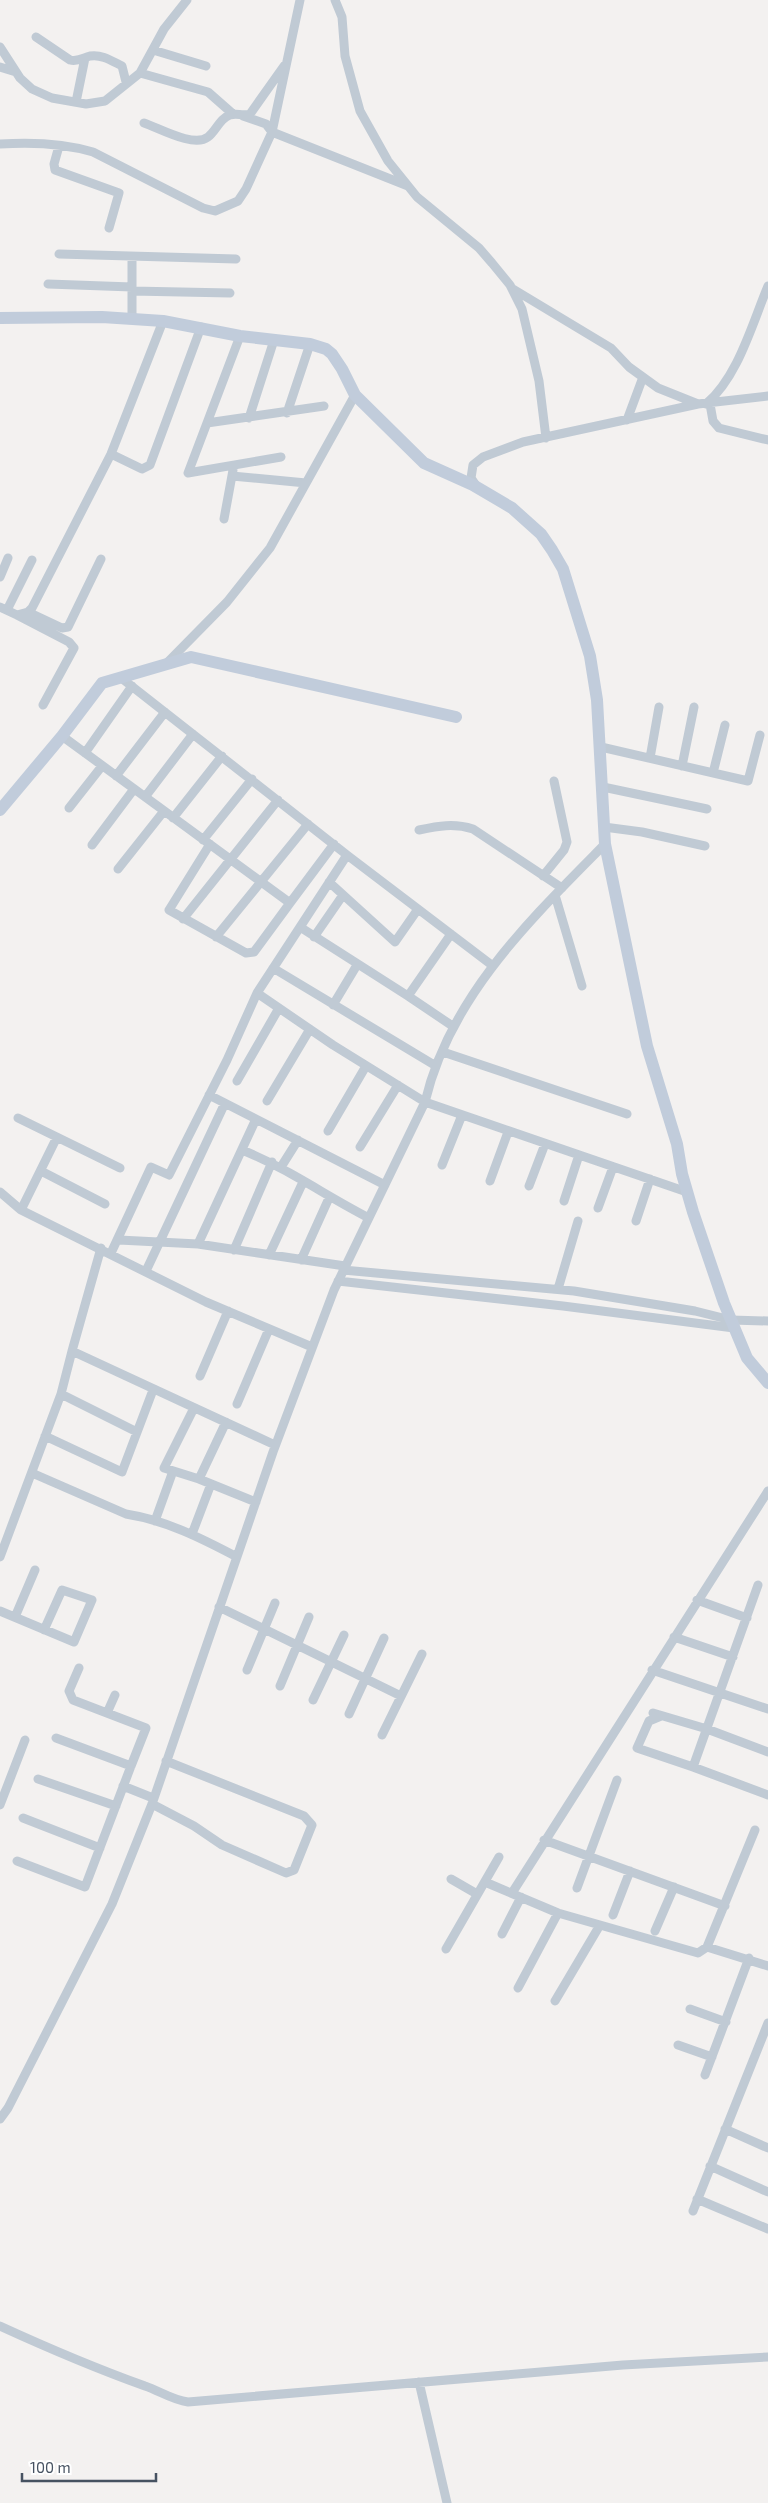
<svg xmlns="http://www.w3.org/2000/svg" width="768" height="2503" font-family="'Exo 2',sans-serif">
  <rect width="100%" height="100%" fill="#f3f1f0"/>
  <g fill="none" stroke-linecap="round" stroke-linejoin="round">
    <!-- street -->
    <path stroke="#c0cad4" stroke-width="9" d="M 335,0 L 342,17 L 345,56 L 360,111 L 388,161 L 417,197 L 479,248 L 492,263 L 510,285 L 522,309 L 539,381 L 546,438
      M 36,37 L 70,60 C 78,62 83,58 90,56 C 102,54 112,61 122,66 L 126,82
      M 0,47 L 20,78 L 32,89 L 52,98 L 86,104 L 105,101 L 140,73 L 164,29 L 187,0
      M 153,50 L 206,66
      M 0,67 L 16,72
      M 140,73 L 208,92 L 233,114
      M 76,102 L 85,58
      M 243,116 L 266,124 L 272,132 L 408,186
      M 144,123 C 159,128 194,148 208,137 C 216,131 220,118 230,115 C 236,113 243,116 250,114 L 284,66
      M 0,144 C 31,142 63,143 93,152 L 203,208 L 215,211 L 238,201 L 246,189 L 272,132 L 300,0
      M 59,146 L 54,164 L 55,170 L 119,193 L 109,228
      M 59,254 L 236,259
      M 132,257 L 132,318
      M 48,284 L 132,287
      M 513,289 L 611,348 L 629,367 L 658,388 L 698,404
      M 132,291 L 230,293
      M 240,336 L 188,473 L 281,457
      M 706,404 C 738,377 752,324 768,286
      M 710,404 L 713,421 L 719,428 L 768,440
      M 287,413 L 310,344
      M 249,418 L 274,340
      M 627,420 L 643,377
      M 207,423 L 324,406
      M 111,454 L 142,469 L 150,465 L 201,327
      M 232,476 L 306,483
      M 477,487 L 471,478 L 473,465 L 483,457 L 523,442 L 698,404 L 768,396
      M 224,519 L 233,470
      M 0,577 L 8,558
      M 0,607 L 17,615 L 28,612 L 32,608 L 111,454 L 163,321
      M 7,610 L 32,560
      M 28,612 L 62,628 L 68,627 L 101,559
      M 17,615 L 69,642 L 74,648 L 43,705
      M 166,664 L 227,602 L 270,548 L 355,395
      M 120,677 L 347,855
      M 62,736 L 290,903 L 254,952 L 246,953 L 169,910 L 210,844
      M 601,747 L 748,781 L 760,735
      M 85,753 L 132,686
      M 650,758 L 659,707
      M 682,766 L 694,707
      M 713,773 L 725,725
      M 116,776 L 165,712
      M 603,787 L 707,809
      M 145,797 L 193,734
      M 69,808 L 102,766
      M 173,818 L 222,756
      M 604,827 L 642,832 L 705,846
      M 419,830 C 438,826 454,823 473,829 L 562,888
      M 203,840 L 252,779
      M 92,845 L 134,789
      M 118,869 L 164,811
      M 543,876 L 564,850 L 567,842 L 554,781
      M 329,882 L 395,942 L 418,909
      M 555,895 L 582,986
      M 290,903 L 334,844
      M 183,919 L 278,800
      M 300,927 L 408,996
      M 451,934 L 408,996 L 454,1027
      M 216,937 L 308,824
      M 314,937 L 343,895
      M 273,968 L 436,1066
      M 257,993 L 347,855 L 493,966
      M 333,1005 L 357,965
      M 443,1052 L 627,1114
      M 237,1081 L 279,1008
      M 209,1095 L 385,1185
      M 267,1101 L 310,1029
      M 18,1118 L 120,1168
      M 328,1131 L 366,1066
      M 360,1147 L 398,1085
      M 242,1150 C 287,1168 326,1196 369,1218
      M 442,1165 L 462,1115
      M 281,1167 L 298,1140
      M 41,1171 L 105,1204
      M 490,1181 L 508,1132
      M 529,1186 L 545,1144
      M 0,1192 L 21,1210 L 206,1302 L 312,1347
      M 564,1201 L 579,1155
      M 598,1208 L 613,1167
      M 21,1210 L 57,1137
      M 636,1221 L 650,1179
      M 119,1240 L 198,1244 L 345,1266
      M 198,1244 L 256,1119
      M 234,1250 L 272,1162
      M 111,1253 L 151,1167 L 169,1175 L 227,1060 L 257,993 L 333,1045 L 425,1102 L 687,1192
      M 269,1255 L 303,1182
      M 301,1260 L 329,1198
      M 343,1270 L 574,1291 L 695,1311 L 731,1320 L 768,1321
      M 146,1271 L 225,1103
      M 338,1281 L 563,1306 L 734,1328
      M 558,1289 L 578,1221
      M 72,1351 L 101,1248
      M 200,1376 L 228,1311
      M 61,1394 L 137,1432
      M 237,1404 L 269,1329
      M 194,1408 L 164,1468 L 199,1479
      M 226,1422 L 199,1479 L 256,1502
      M 45,1436 L 122,1472 L 153,1390
      M 32,1473 L 126,1514 C 165,1520 201,1538 237,1557
      M 155,1521 L 173,1471
      M 192,1534 L 211,1484
      M 0,1557 L 61,1394 L 72,1351 L 275,1445
      M 758,1585 L 693,1767 L 768,1795
      M 697,1600 L 747,1618
      M 219,1607 L 401,1696
      M 0,1611 L 74,1642 L 92,1600 L 62,1590 L 44,1630
      M 15,1617 L 35,1570
      M 674,1637 L 733,1657
      M 79,1668 L 69,1691 L 73,1700 L 146,1728 L 131,1766
      M 247,1670 L 275,1603
      M 652,1670 L 768,1709
      M 280,1686 L 309,1617
      M 313,1700 L 344,1635
      M 107,1713 L 115,1695
      M 653,1713 L 707,1729 L 768,1752
      M 349,1714 L 384,1638
      M 661,1716 L 649,1721 L 637,1748 L 693,1767
      M 382,1735 L 422,1654
      M 38,1779 L 116,1806
      M 123,1786 L 153,1798
      M 152,1804 L 194,1826 L 222,1845 L 286,1873 L 294,1870 L 312,1825 L 304,1816 L 166,1761
      M 0,1805 L 25,1740
      M 23,1818 L 100,1848
      M 544,1840 L 725,1906
      M 17,1861 L 85,1887 L 131,1766 L 56,1738
      M 451,1879 L 477,1894
      M 485,1882 L 558,1913 L 698,1953 L 707,1947 L 755,1830
      M 577,1888 L 617,1780
      M 512,1893 L 768,1491
      M 613,1915 L 630,1871
      M 655,1931 L 674,1887
      M 502,1934 L 521,1897
      M 707,1947 L 768,1966
      M 446,1949 L 499,1857
      M 518,1988 L 558,1913
      M 555,2001 L 600,1925
      M 690,2009 L 726,2022
      M 678,2045 L 712,2057
      M 705,2075 L 749,1958
      M 0,2119 L 8,2108 L 112,1904 L 152,1804 L 273,1452 L 334,1290 L 425,1102 C 450,996 531,919 605,844
      M 725,2129 L 768,2148
      M 710,2166 L 768,2192
      M 697,2199 L 768,2229
      M 693,2211 L 768,2023
      M 0,2326 C 48,2348 95,2368 145,2386 C 160,2391 172,2400 188,2402 L 623,2365 L 768,2357
      M 419,2382 L 447,2503"/>
    <!-- secondary -->
    <path stroke="#c1ccdb" stroke-width="12" d="M 0,318 L 102,317 L 163,321 L 240,336 L 310,344 L 326,349 L 332,354 L 342,369 L 355,395 L 424,463 L 473,485 L 512,508 L 541,534 L 552,550 L 563,569 L 590,656 L 597,700 L 605,844 L 647,1046 L 677,1144 L 682,1174 L 693,1212 L 724,1303 L 747,1358 L 768,1383
      M 0,810 L 62,736 L 102,683 L 191,657 L 456,717"/>
  </g>
  <!-- scale -->
  <path d="M22 2473v8h134v-8" fill="none" stroke="#465261" stroke-width="2.5"/>
  <text x="30" y="2473" font-size="15" fill="#465261" stroke="#ffffff" stroke-width="4" paint-order="stroke">100 m</text>
</svg>
